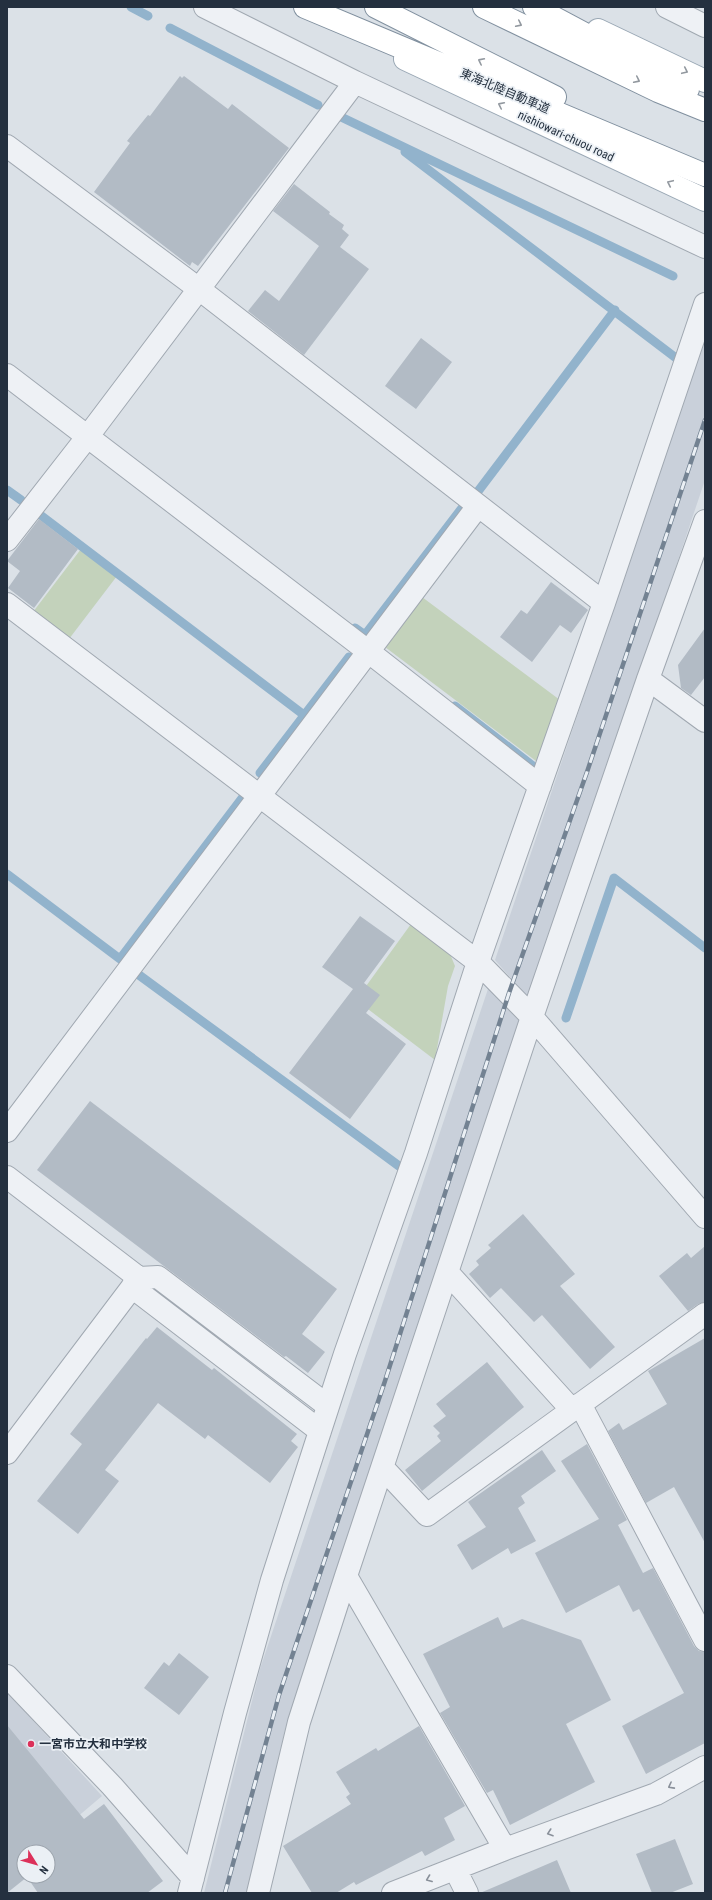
<svg xmlns="http://www.w3.org/2000/svg" width="712" height="1900" font-family="'Roboto Condensed','Noto Sans JP',sans-serif">
  <rect width="100%" height="100%" fill="#dbe1e7"/>
  <!-- built -->
  <path fill="#c9d0da" d="M 705,336 L 705,480 L 530,1000 L 495,960 Z
    M 489,986 L 523,1021 L 286,1726 L 247,1893 L 204,1893 L 260,1669 Z
    M 7,1692 L 102,1796 L 36,1852 L 24,1852 L 7,1877 Z"/>
  <!-- green -->
  <path fill="#c3d2bb" d="M 81,549 L 117,576 L 69,639 L 33,612 Z
    M 422,597 L 564,703 L 540,764 L 385,647 Z
    M 411,924 L 450,954 L 455,966 L 448,986 L 435,1060 L 356,1000 Z"/>
  <g fill="none" stroke-linecap="round" stroke-linejoin="round">
    <!-- stream -->
    <path stroke="#92b3cc" stroke-width="9" d="M 131,7 L 148,16
      M 170,28 L 318,105
      M 339,116 L 673,276
      M 405,152 L 676,358
      M 7,490 L 21,500
      M 476,494 L 615,310
      M 39,514 L 304,715
      M 355,628 L 365,635 L 462,508
      M 455,706 L 533,766
      M 260,773 L 349,657
      M 7,874 L 120,959 L 243,797
      M 139,975 L 399,1166
      M 566,1018 L 614,878 L 705,948"/>
  </g>
  <!-- building -->
  <path fill="#b2bbc5" fill-rule="evenodd" d="M 180,76 L 182,78 L 184,76 L 228,109 L 232,104 L 289,148 L 198,266 L 192,262 L 190,266 L 94,192 L 130,143 L 127,141 L 148,115 L 150,116 Z
    M 294,184 L 330,212 L 329,214 L 344,225 L 342,229 L 349,235 L 340,247 L 369,269 L 304,355 L 248,311 L 265,290 L 279,301 L 319,246 L 273,211 Z
    M 421,338 L 452,362 L 416,409 L 385,386 Z
    M 39,519 L 78,549 L 34,608 L 8,588 L 20,571 L 7,561 Z
    M 551,582 L 588,610 L 571,633 L 560,625 L 532,662 L 500,637 L 521,610 L 527,614 Z
    M 705,628 L 705,677 L 691,695 L 681,688 L 678,665 Z
    M 360,916 L 395,941 L 364,983 L 380,995 L 366,1013 L 406,1044 L 350,1119 L 289,1073 L 353,989 L 322,967 Z
    M 90,1101 L 337,1289 L 302,1334 L 325,1352 L 308,1373 L 286,1356 L 284,1357 L 37,1170 Z
    M 523,1214 L 575,1274 L 560,1286 L 615,1347 L 590,1369 L 542,1315 L 534,1322 L 501,1288 L 490,1298 L 469,1274 L 479,1265 L 476,1261 L 491,1248 L 488,1245 Z
    M 705,1246 L 705,1302 L 698,1304 L 688,1311 L 659,1276 L 687,1253 L 691,1258 Z
    M 157,1327 L 212,1370 L 214,1368 L 297,1434 L 291,1441 L 298,1447 L 270,1483 L 208,1435 L 205,1439 L 158,1403 L 105,1470 L 119,1481 L 78,1534 L 37,1501 L 82,1444 L 70,1434 L 146,1338 L 147,1339 Z
    M 705,1338 L 705,1543 L 674,1487 L 646,1503 L 608,1431 L 619,1423 L 623,1430 L 667,1404 L 648,1371 Z
    M 487,1362 L 524,1407 L 422,1491 L 405,1470 L 441,1441 L 437,1436 L 440,1433 L 433,1426 L 446,1416 L 436,1404 Z
    M 587,1444 L 627,1520 L 618,1525 L 643,1573 L 653,1568 L 694,1646 L 699,1651 L 705,1652 L 705,1743 L 646,1774 L 622,1726 L 684,1693 L 639,1609 L 633,1612 L 619,1585 L 566,1613 L 535,1553 L 599,1519 L 561,1461 Z
    M 542,1450 L 556,1471 L 521,1496 L 525,1503 L 518,1508 L 536,1541 L 511,1554 L 508,1548 L 472,1570 L 457,1545 L 486,1527 L 468,1502 Z
    M 498,1617 L 503,1628 L 522,1619 L 581,1640 L 611,1700 L 566,1724 L 595,1782 L 510,1825 L 493,1790 L 487,1793 L 440,1713 L 450,1707 L 423,1654 Z
    M 179,1653 L 209,1677 L 179,1715 L 144,1688 L 164,1662 L 169,1666 Z
    M 7,1725 L 84,1819 L 104,1804 L 163,1881 L 147,1893 L 38,1893 L 27,1877 L 7,1893 ZM 24,1852 L 48,1852 L 48,1876 L 24,1876 Z
    M 419,1726 L 465,1806 L 444,1818 L 455,1840 L 425,1856 L 422,1851 L 356,1885 L 354,1882 L 336,1893 L 312,1893 L 283,1846 L 351,1804 L 346,1797 L 350,1794 L 336,1772 L 376,1748 L 378,1751 Z
    M 675,1839 L 693,1884 L 670,1893 L 652,1893 L 636,1854 Z
    M 557,1860 L 571,1893 L 480,1893 Z"/>
  <g fill="none" stroke-linecap="round" stroke-linejoin="round">
    <!-- street casing -->
    <g stroke="#a0a8b1" stroke-width="24">
      <path id="street" d="M 205,7 L 355,82 L 705,247
        M 667,7 L 705,26
        M 7,146 L 199,289 L 604,603
        M 7,375 L 369,652 L 540,786
        M 7,540 L 88,436 L 355,82
        M 7,604 L 478,962 L 532,1017 L 705,1217
        M 648,679 L 705,721
        M 7,1131 L 478,506
        M 7,1177 L 139,1278 L 158,1277 L 328,1406
        M 448,1273 L 572,1410
        M 132,1287 L 320,1431
        M 580,1404 L 705,1640
        M 7,1453 L 139,1278
        M 383,1468 L 427,1515 L 705,1314
        M 346,1576 L 505,1849
        M 7,1676 L 112,1786 L 193,1878
        M 455,1869 L 467,1893
        M 189,1893 L 235,1713 L 272,1580 L 320,1431 L 345,1354 L 416,1153 L 478,962 L 604,603 L 705,304
        M 258,1893 L 299,1722 L 346,1576 L 532,1017 L 648,679 L 705,521
        M 393,1893 L 505,1849 L 656,1794 L 705,1767"/>
    </g>
    <!-- primary casing -->
    <g stroke="#99a7b4" stroke-width="24">
      <path id="primary" d="M 598,30 L 705,81
        M 405,59 L 705,200"/>
    </g>
    <!-- highway casing -->
    <g stroke="#81909f" stroke-width="24">
      <path id="highway" d="M 305,7 L 705,175
        M 376,7 L 555,97
        M 484,7 L 658,91 L 705,110
        M 534,7 L 688,89"/>
    </g>
    <!-- street -->
    <use href="#street" stroke="#eef1f5" stroke-width="22"/>
    <!-- primary -->
    <use href="#primary" stroke="#fff" stroke-width="22"/>
    <!-- highway -->
    <use href="#highway" stroke="#fff" stroke-width="22"/>
    <!-- rail casing -->
    <g stroke="#738292" stroke-width="4.5">
      <path id="rail" d="M 225,1893 L 279,1695 L 385,1381 L 509,993 L 587,772 L 705,420"/>
    </g>
    <!-- rail -->
    <use href="#rail" stroke="#ebf0f5" stroke-width="3" stroke-dasharray="9" stroke-linecap="butt"/>
  </g>
  <!-- one-way arrows -->
  <defs><path id="oneway-chevron" d="M-2-3.5L2.5 0L-2 3.5" fill="none" stroke-width="1.6" stroke-linecap="round" stroke-linejoin="round"/></defs>
  <g stroke="#92989f">
    <use href="#oneway-chevron" transform="translate(519 24) rotate(26)"/>
    <use href="#oneway-chevron" transform="translate(481 61) rotate(-153)"/>
    <use href="#oneway-chevron" transform="translate(685 71) rotate(25)"/>
    <use href="#oneway-chevron" transform="translate(637 80) rotate(26)"/>
    <use href="#oneway-chevron" transform="translate(501 105) rotate(-154)"/>
    <use href="#oneway-chevron" transform="translate(670 183) rotate(-155)"/>
  </g>
  <g stroke="#89909a">
    <use href="#oneway-chevron" transform="translate(671 1786) rotate(152)"/>
    <use href="#oneway-chevron" transform="translate(550 1833) rotate(161)"/>
    <use href="#oneway-chevron" transform="translate(429 1879) rotate(159)"/>
  </g>
  <!-- markers -->
  <circle fill="#dc315a" stroke="#ebf0f5" stroke-width="1.5" cx="31" cy="1744" r="4"/>
  <g text-anchor="middle" dominant-baseline="central" stroke-width="3.5" stroke-linejoin="round" paint-order="stroke">
    <!-- street labels -->
    <g font-size="12" fill="#24303f" stroke="#ebf0f5">
      <text transform="translate(505 91) rotate(23)">東海北陸自動車道</text>
      <text transform="translate(566 136) rotate(25)">nishiowari-chuou road</text>
    </g>
    <!-- poi labels -->
    <g font-size="12" font-weight="bold" fill="#24303f" stroke="#ebf0f5" text-anchor="start">
      <text x="39" y="1744">一宮市立大和中学校</text>
    </g>
  </g>
  <!-- border -->
  <rect width="712" height="1900" fill="none" stroke="#24303f" stroke-width="16"/>
  <!-- north arrow -->
  <g transform="translate(36 1864) rotate(127)"><circle r="19" fill="#ebf0f5" stroke="#9ba3ac"/>
  <path d="M0-3L7 15L0 10L-7 15Z" fill="#dc315a"/>
  <text y="-6" font-size="11" font-weight="bold" text-anchor="middle" fill="#24303f">N</text>
  </g>
</svg>
